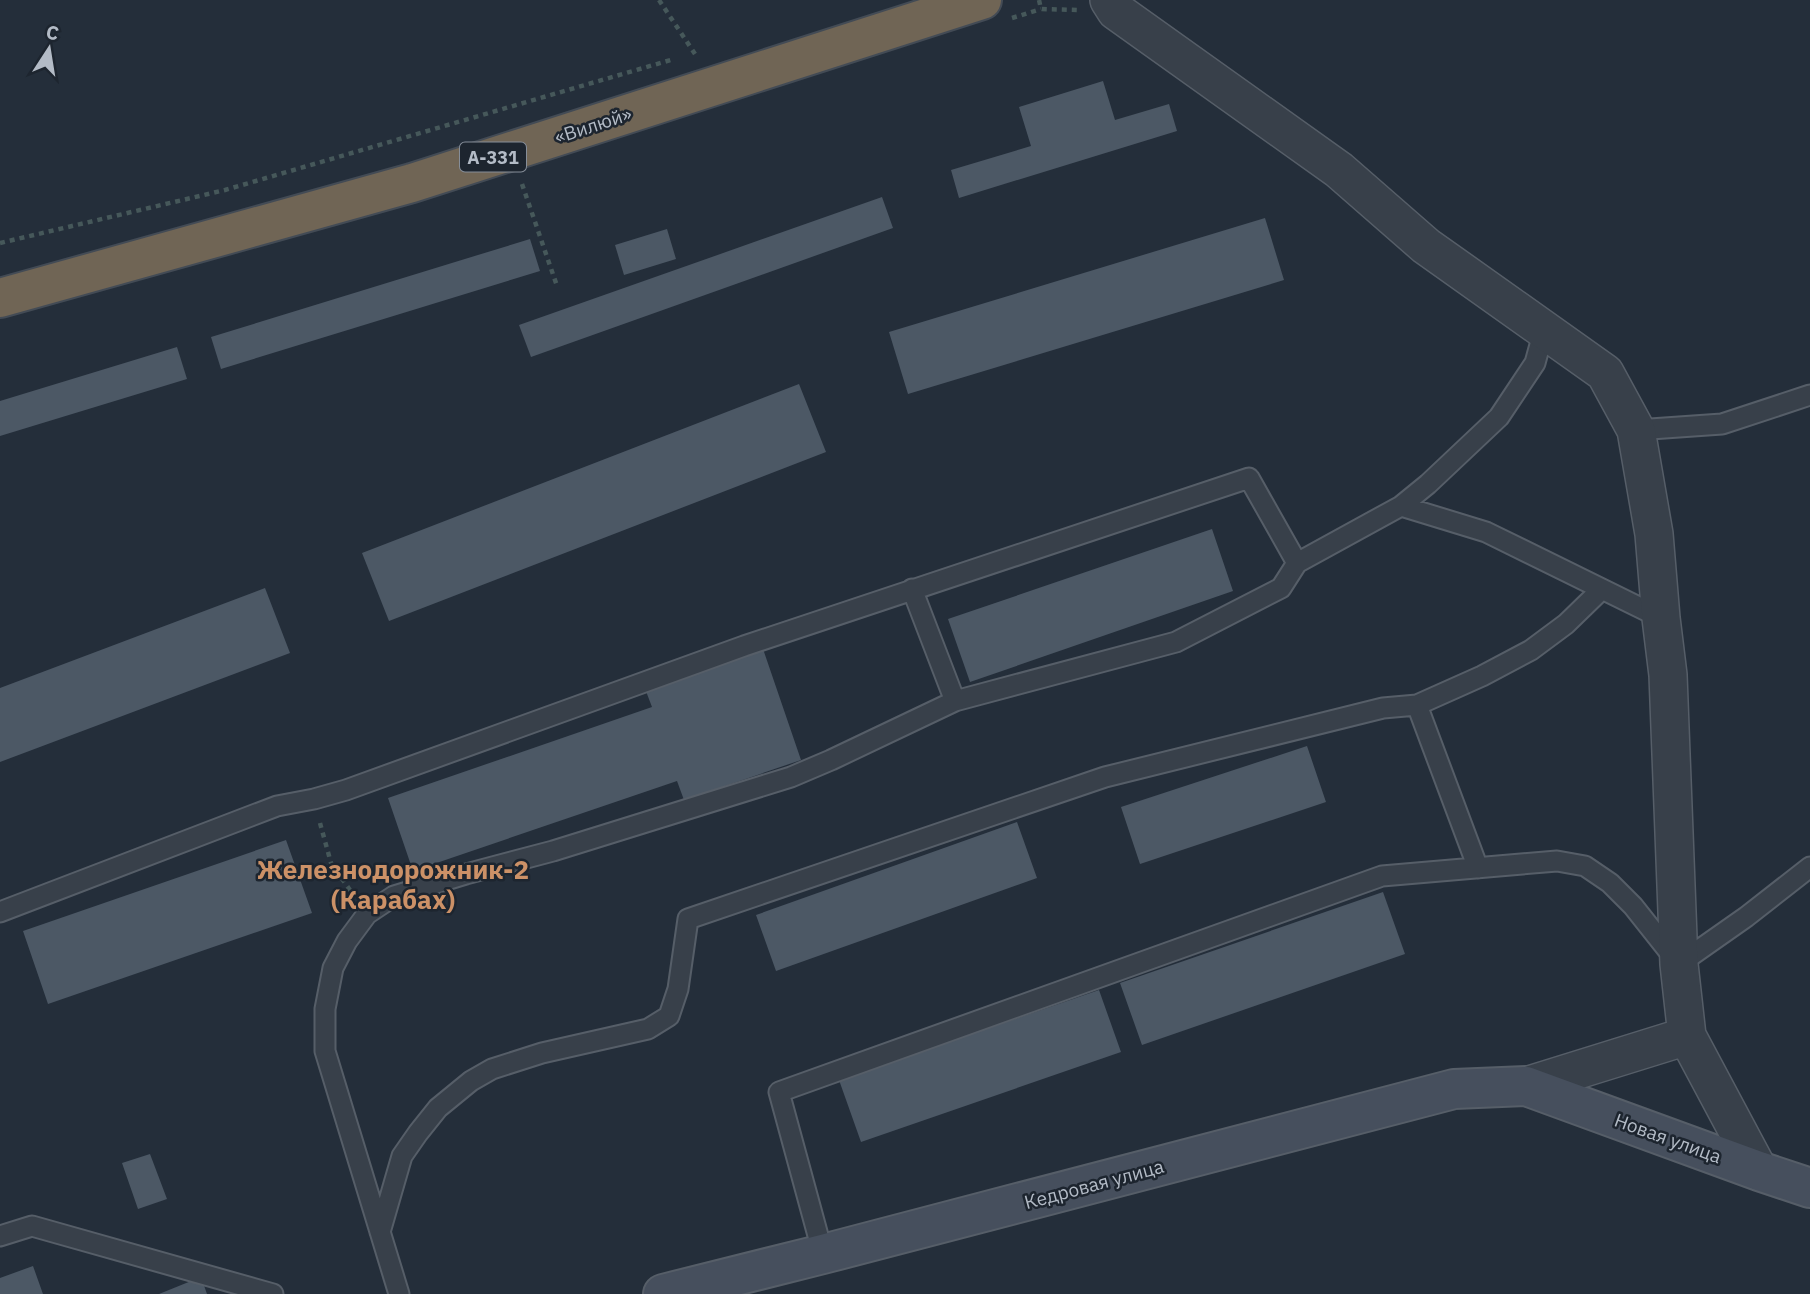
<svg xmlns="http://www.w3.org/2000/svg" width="1810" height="1294" font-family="'IBM Plex Sans',sans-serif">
  <rect width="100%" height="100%" fill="#242e3a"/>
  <!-- building -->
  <path fill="#4c5865" d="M 1103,81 L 1115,120 L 1169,104 L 1177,131 L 959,198 L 951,170 L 1031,146 L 1019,107 Z
    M 882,197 L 893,228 L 531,357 L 519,325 Z
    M 1265,218 L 1284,280 L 908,394 L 889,332 Z
    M 667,229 L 676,259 L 624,275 L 615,245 Z
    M 530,239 L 540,271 L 221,369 L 211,337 Z
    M 177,347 L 187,379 L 0,436 L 0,401 Z
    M 799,384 L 826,452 L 389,621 L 362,553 Z
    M 1212,529 L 1233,591 L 970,682 L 948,619 Z
    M 265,588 L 290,653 L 0,762 L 0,688 Z
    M 762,646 L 801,760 L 684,800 L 677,781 L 413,871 L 388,798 L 652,707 L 644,686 Z
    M 1307,746 L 1326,802 L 1140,864 L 1121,807 Z
    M 1017,822 L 1037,878 L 776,971 L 756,915 Z
    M 286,840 L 312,913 L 48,1004 L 23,931 Z
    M 1383,892 L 1405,954 L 1142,1045 L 1120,983 Z
    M 1099,990 L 1121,1052 L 861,1142 L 839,1080 Z
    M 150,1154 L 167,1199 L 138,1209 L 122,1163 Z
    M 33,1266 L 43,1294 L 0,1294 L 0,1278 Z
    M 201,1277 L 207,1294 L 159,1294 Z"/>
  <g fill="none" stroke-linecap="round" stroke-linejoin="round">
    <!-- lane casing -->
    <g stroke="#565e68" stroke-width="23">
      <path id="lane" d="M 1636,430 L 1722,424 L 1810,395
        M 1401,506 L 1428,484 L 1499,417 L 1535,363 L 1544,330
        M 1297,563 L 1401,506 L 1486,532 L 1661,618
        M 912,589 L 955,701
        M 1417,705 L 1478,868
        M 0,912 L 277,806 L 314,799 L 346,790 L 744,646 L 1249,478 L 1297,563 L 1281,588 L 1176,642 L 955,701 L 831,760 L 791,777 L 553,851 L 466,874 L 394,896 L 367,914 L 347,941 L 333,968 L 325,1009 L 325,1051 L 399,1294
        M 380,1232 L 402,1156 L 418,1133 L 438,1108 L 471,1081 L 492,1069 L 542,1053 L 648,1029 L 669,1016 L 678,989 L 688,919 L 1105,777 L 1383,708 L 1417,705 L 1482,676 L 1531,650 L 1566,624 L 1602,589
        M 0,1236 L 32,1226 L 273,1294
        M 823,1254 L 779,1092 L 1382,876 L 1557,861 L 1585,866 L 1610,883 L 1633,906 L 1679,964 L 1746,917 L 1810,867"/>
    </g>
    <!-- street casing -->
    <g stroke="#565e68" stroke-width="40">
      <path id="street" d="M 1109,0 L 1116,11 L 1339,170 L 1426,246 L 1605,373 L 1636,430 L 1654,534 L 1661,618 L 1668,675 L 1679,964 L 1687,1036 L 1759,1171
        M 1526,1086 L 1687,1036"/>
    </g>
    <!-- secondary casing -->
    <g stroke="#565e68" stroke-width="42">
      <path id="secondary" d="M 663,1294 L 823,1254 L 1454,1089 L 1526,1086 L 1759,1171 L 1810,1188"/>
    </g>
    <!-- highway casing -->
    <g stroke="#434b55" stroke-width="42">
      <path id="highway" d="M 0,298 L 412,183 L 982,0"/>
    </g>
    <!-- path -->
    <path stroke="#46585a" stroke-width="4.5" stroke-dasharray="5 5" stroke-linecap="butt" d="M 659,0 L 695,54
      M 1039,0 L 1041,9 L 1077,10
      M 1012,18 L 1041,9
      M 522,184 L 557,286
      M 0,243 L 225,190 L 674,59
      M 320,823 L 331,863 L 352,893"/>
    <!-- lane -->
    <use href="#lane" stroke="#38404a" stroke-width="19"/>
    <!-- street -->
    <use href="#street" stroke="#38404a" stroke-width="37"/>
    <!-- secondary -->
    <use href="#secondary" stroke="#464f5d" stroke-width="38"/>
    <!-- highway -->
    <use href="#highway" stroke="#706555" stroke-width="38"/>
  </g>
  <g text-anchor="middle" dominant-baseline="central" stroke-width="5" stroke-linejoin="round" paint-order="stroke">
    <!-- shield labels -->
    <rect fill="#1d252f" stroke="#868e99" stroke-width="2" x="460" y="142.5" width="66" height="29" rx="5"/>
    <g font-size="18" font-weight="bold" fill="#b3bbc6">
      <text x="493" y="157">А-331</text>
    </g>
    <!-- street labels -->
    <g font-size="19" fill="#b3bbc6" stroke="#1d252f">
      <text transform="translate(593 125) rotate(-18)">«Вилюй»</text>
      <text transform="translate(1668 1138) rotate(20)">Новая улица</text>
      <text transform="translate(1094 1184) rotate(-15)">Кедровая улица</text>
    </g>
    <!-- district labels -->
    <g font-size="26" font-weight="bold" fill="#cc9167" stroke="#1d252f">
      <text x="393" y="869">Железнодорожник-2<tspan x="393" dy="30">(Карабах)</tspan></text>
    </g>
  </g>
  <!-- north arrow -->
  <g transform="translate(49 49) rotate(12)" stroke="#1d252f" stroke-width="5" paint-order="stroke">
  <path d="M0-5L12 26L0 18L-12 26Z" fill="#b3bbc6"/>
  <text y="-10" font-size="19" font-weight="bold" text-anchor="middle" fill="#b3bbc6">С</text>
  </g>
</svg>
